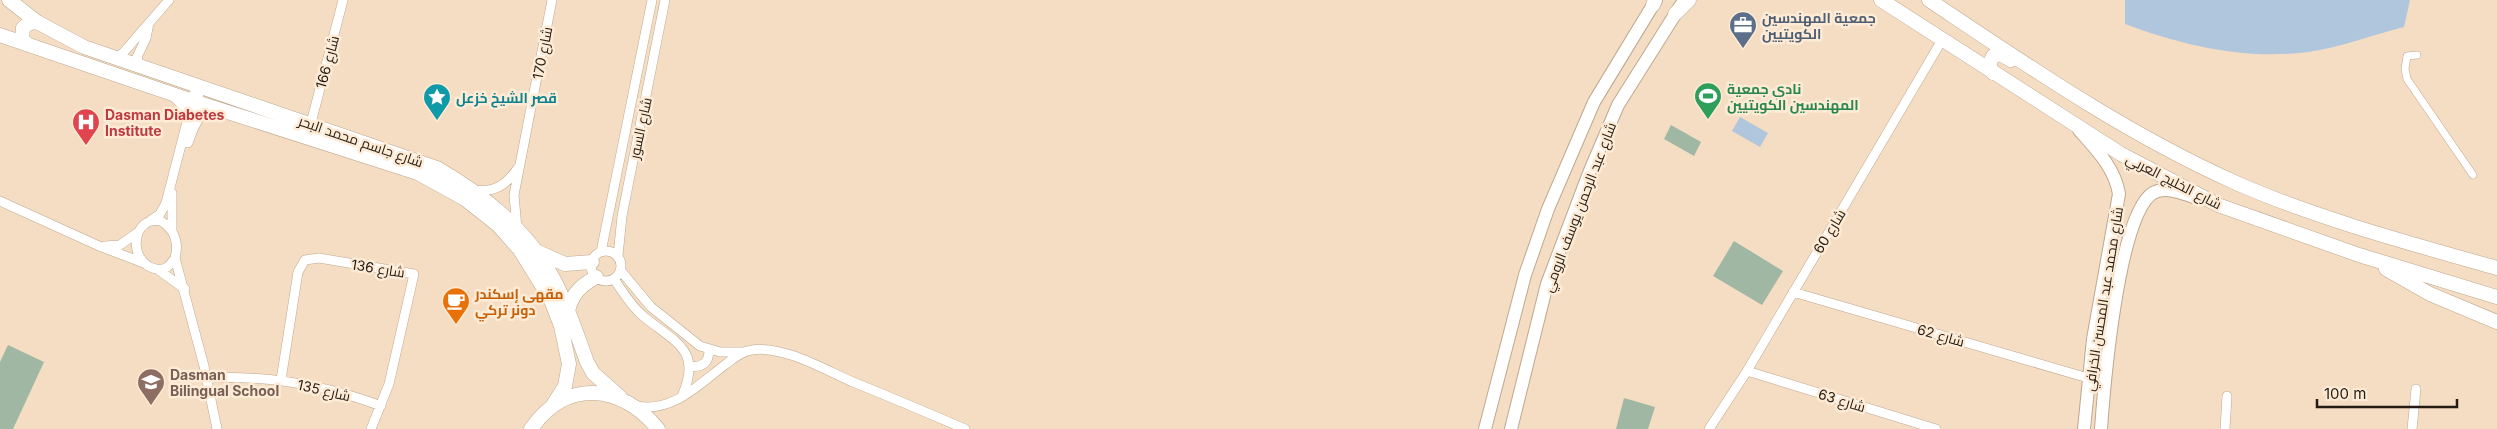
<svg xmlns="http://www.w3.org/2000/svg" width="2497" height="429" font-family="Inter,Cairo,sans-serif">
  <rect width="100%" height="100%" fill="#f4ddc3"/>
  <!-- green -->
  <path fill="#a0b7a3" d="M 1671,125 L 1701,142 L 1694,156 L 1664,139 Z
    M 1734,241 L 1783,271 L 1762,305 L 1713,276 Z
    M 8,345 L 44,362 L 13,429 L 0,429 L 0,362 Z
    M 1624,398 L 1655,407 L 1648,429 L 1616,429 Z"/>
  <!-- water -->
  <path fill="#b0c6dd" d="M 2125,0 L 2410,0 L 2404,27 C 2372,35 2339,48 2308,52 C 2244,60 2185,46 2125,24 Z
    M 1740,117 L 1768,133 L 1760,147 L 1732,131 Z"/>
  <g fill="none" stroke-linecap="round" stroke-linejoin="round">
    <!-- pedestrian casing -->
    <g stroke="#bea88f" stroke-width="8">
      <path id="pedestrian" d="M 2417,55 L 2407,56 L 2405,69 L 2407,79 L 2473,175"/>
    </g>
    <!-- minor casing -->
    <g stroke="#bea88f" stroke-width="10">
      <path id="minor" d="M 115,58 L 123,53 L 169,0
        M 140,67 L 137,57 L 146,38 L 149,23
        M 311,123 L 343,0
        M 188,143 C 194,127 197,113 216,110
        M 473,190 C 495,193 506,185 518,168
        M 172,193 L 172,231
        M 0,201 L 99,246 L 144,263
        M 151,220 L 160,214 L 166,203 L 188,118 L 182,105 L 174,97
        M 517,228 L 514,195 L 552,0
        M 105,246 L 120,245 L 137,233
        M591 266a15 15 0 1 1 30 0a15 15 0 1 1-30 0Z
        M 601,252 L 652,0
        M 618,256 L 622,216 L 665,0
        M 175,258 C 170,265 166,271 156,269 C 127,263 131,215 161,221 C 175,230 179,242 175,258 L 204,366 L 217,429
        M 157,269 L 185,289
        M 621,271 L 651,307 L 700,346 L 720,352 L 743,352
        M 614,279 C 623,292 631,306 643,316 C 674,342 703,349 682,396
        M 1793,292 L 2088,378
        M 690,366 C 703,368 709,362 709,350
        M 1747,371 L 1936,429
        M 207,378 C 267,375 325,385 381,406
        M 281,380 L 298,272 L 305,260 L 319,258 L 414,274 L 389,384 L 371,429
        M 637,406 C 673,413 699,384 726,364 C 734,358 742,351 752,350 C 783,345 825,370 853,382 C 890,397 928,413 965,429
        M 1709,429 L 1747,371 L 1942,40
        M 2225,429 L 2227,396
        M 2412,429 L 2416,389"/>
    </g>
    <!-- secondary casing -->
    <g stroke="#bea88f" stroke-width="14">
      <path id="secondary" d="M 2079,130 C 2096,149 2115,168 2119,194 L 2093,339 L 2084,429
        M 1485,429 L 1525,275 L 1548,209 L 1594,102 L 1656,0
        M 1511,429 L 1547,284 L 1589,173 L 1618,105 L 1681,5
        M 2101,429 C 2104,387 2118,214 2153,193 C 2165,186 2182,193 2194,197"/>
    </g>
    <!-- primary casing -->
    <g stroke="#bea88f" stroke-width="15">
      <path id="primary" d="M 9,0 L 37,22 L 84,47 L 437,168 C 485,196 528,230 554,280 C 568,306 577,335 587,362 L 593,373 L 620,397
        M 1881,0 L 2121,154 L 2218,205 L 2359,255 L 2497,297
        M 1929,0 C 2028,66 2125,133 2234,182 C 2315,218 2412,244 2497,268
        M 1653,5 L 1655,0
        M 1675,14 L 1689,0
        M 0,35 L 193,101 L 418,173 L 465,199 L 498,225 L 520,250 L 551,300 L 561,326 L 569,364 L 565,386 L 553,405
        M 27,44 L 22,39 L 23,28 L 29,23 L 37,22
        M 1993,73 L 1989,65 L 1993,56 L 2000,54 L 2011,60
        M 188,118 L 196,95
        M 538,252 L 565,264 L 592,262
        M 2386,269 L 2430,294 L 2497,322
        M 568,311 C 572,294 580,286 596,277
        M 531,429 C 566,378 622,384 658,429"/>
    </g>
    <!-- pedestrian -->
    <use href="#pedestrian" stroke="#fff" stroke-width="7"/>
    <!-- minor -->
    <use href="#minor" stroke="#fff" stroke-width="9"/>
    <!-- secondary -->
    <use href="#secondary" stroke="#fff" stroke-width="12"/>
    <!-- primary -->
    <use href="#primary" stroke="#fff" stroke-width="14"/>
  </g>
  <!-- icons -->
  <defs>
    <g id="office-pin" transform="scale(1.4375)"><path d="M0 17L-7.5 6A9.5 9.5 0 1 1 7.5 6Z" fill="#5c6f8a" stroke="#feebd6"/><path d="M-6-3h4V-5.5h4V-3h4V5H-6ZM-1-4.5V-3h2v-1.5ZM-6 0V1H6V0Z" fill="#fff"/></g>
    <g id="stadium-pin" transform="scale(1.4375)"><path d="M0 17L-7.5 6A9.5 9.5 0 1 1 7.5 6Z" fill="#2e9e5b" stroke="#feebd6"/><path d="M0-5a6.5 5 0 1 0 0 10a6.5 5 0 1 0 0-10ZM-3.5-1.8h7v3.6h-7Z" fill="#fff"/></g>
    <g id="sight-pin" transform="scale(1.4375)"><path d="M0 17L-7.5 6A9.5 9.5 0 1 1 7.5 6Z" fill="#0f9aa8" stroke="#feebd6"/><path d="M0-6L1.8-2.2L6-1.7L2.9 1.2L3.7 5.4L0 3.3L-3.7 5.4L-2.9 1.2L-6-1.7L-1.8-2.2Z" fill="#fff"/></g>
    <g id="hospital-pin" transform="scale(1.4375)"><path d="M0 17L-7.5 6A9.5 9.5 0 1 1 7.5 6Z" fill="#e0444e" stroke="#feebd6"/><path d="M-5-5h3v3.5h4V-5h3V5h-3V1.5h-4V5h-3Z" fill="#fff"/></g>
    <g id="cafe-pin" transform="scale(1.4375)"><path d="M0 17L-7.5 6A9.5 9.5 0 1 1 7.5 6Z" fill="#e8710a" stroke="#feebd6"/><path d="M-5.5-4.5H6V0H3Q3 3.5 0 3.5H-2.5Q-5.5 3.5-5.5 0ZM3-3.2v2h1.7v-2ZM-6 4.5H4V6H-6Z" fill="#fff"/></g>
    <g id="school-pin" transform="scale(1.4375)"><path d="M0 17L-7.5 6A9.5 9.5 0 1 1 7.5 6Z" fill="#8d6e63" stroke="#feebd6"/><path d="M0-5L7-2L0 1L-7-2ZM-4 1L0 2.5L4 1V4Q0 6-4 4Z" fill="#fff"/></g>
  </defs>
  <g fill-rule="evenodd">
    <use href="#office-pin" x="1743" y="25"/>
    <use href="#stadium-pin" x="1708" y="96"/>
    <use href="#sight-pin" x="437" y="97"/>
    <use href="#hospital-pin" x="86" y="122"/>
    <use href="#cafe-pin" x="456" y="301"/>
    <use href="#school-pin" x="151" y="382"/>
  </g>
  <g text-anchor="middle" dominant-baseline="central" stroke-width="5" stroke-linejoin="round" paint-order="stroke">
    <!-- service labels -->
    <g font-size="14" font-weight="bold" fill="#4e5e75" stroke="#feebd6" text-anchor="start">
      <text x="1762" y="17">جمعية المهندسين<tspan x="1762" dy="16">الكويتيين</tspan></text>
    </g>
    <!-- street labels -->
    <g font-size="14" fill="#241c12" stroke="#feebd6">
      <text transform="translate(542 53) rotate(-79)">شارع 170</text>
      <text transform="translate(327 62) rotate(-75)">شارع 166</text>
      <text transform="translate(640 128) rotate(-78)">شارع السور</text>
      <text transform="translate(361 141) rotate(19)">شارع جاسم محمد البحر</text>
      <text transform="translate(2174 181) rotate(27)">شارع الخليج العربي</text>
      <text transform="translate(1579 207) rotate(-69)">شارع عبد الرحمن يوسف الرومي</text>
      <text transform="translate(1829 231) rotate(-59)">شارع 60</text>
      <text transform="translate(378 268) rotate(9)">شارع 136</text>
      <text transform="translate(2103 299) rotate(-81)">شارع محمد عبد المحسن الخرافي</text>
      <text transform="translate(1941 335) rotate(16)">شارع 62</text>
      <text transform="translate(324 390) rotate(13)">شارع 135</text>
      <text transform="translate(1842 400) rotate(17)">شارع 63</text>
    </g>
    <!-- leisure labels -->
    <g font-size="14" font-weight="bold" fill="#27864d" stroke="#feebd6" text-anchor="start">
      <text x="1727" y="88">نادي جمعية<tspan x="1727" dy="16">المهندسين الكويتيين</tspan></text>
    </g>
    <!-- culture labels -->
    <g font-size="14" font-weight="bold" fill="#0d838f" stroke="#feebd6" text-anchor="start">
      <text x="456" y="97">قصر الشيخ خزعل</text>
    </g>
    <!-- health labels -->
    <g font-size="14" font-weight="bold" fill="#be3a42" stroke="#feebd6" text-anchor="start">
      <text x="105" y="114">Dasman Diabetes<tspan x="105" dy="16">Institute</tspan></text>
    </g>
    <!-- food labels -->
    <g font-size="14" font-weight="bold" fill="#c56008" stroke="#feebd6" text-anchor="start">
      <text x="475" y="293">مقهى إسكندر<tspan x="475" dy="16">دونر تركي</tspan></text>
    </g>
    <!-- education labels -->
    <g font-size="14" font-weight="bold" fill="#785e54" stroke="#feebd6" text-anchor="start">
      <text x="170" y="374">Dasman<tspan x="170" dy="16">Bilingual School</tspan></text>
    </g>
  </g>
  <!-- scale -->
  <path d="M2317 399v8h140v-8" fill="none" stroke="#241c12" stroke-width="2.5"/>
  <text x="2324" y="399" font-size="15" fill="#241c12" stroke="#feebd6" stroke-width="4" paint-order="stroke">100 m</text>
</svg>
